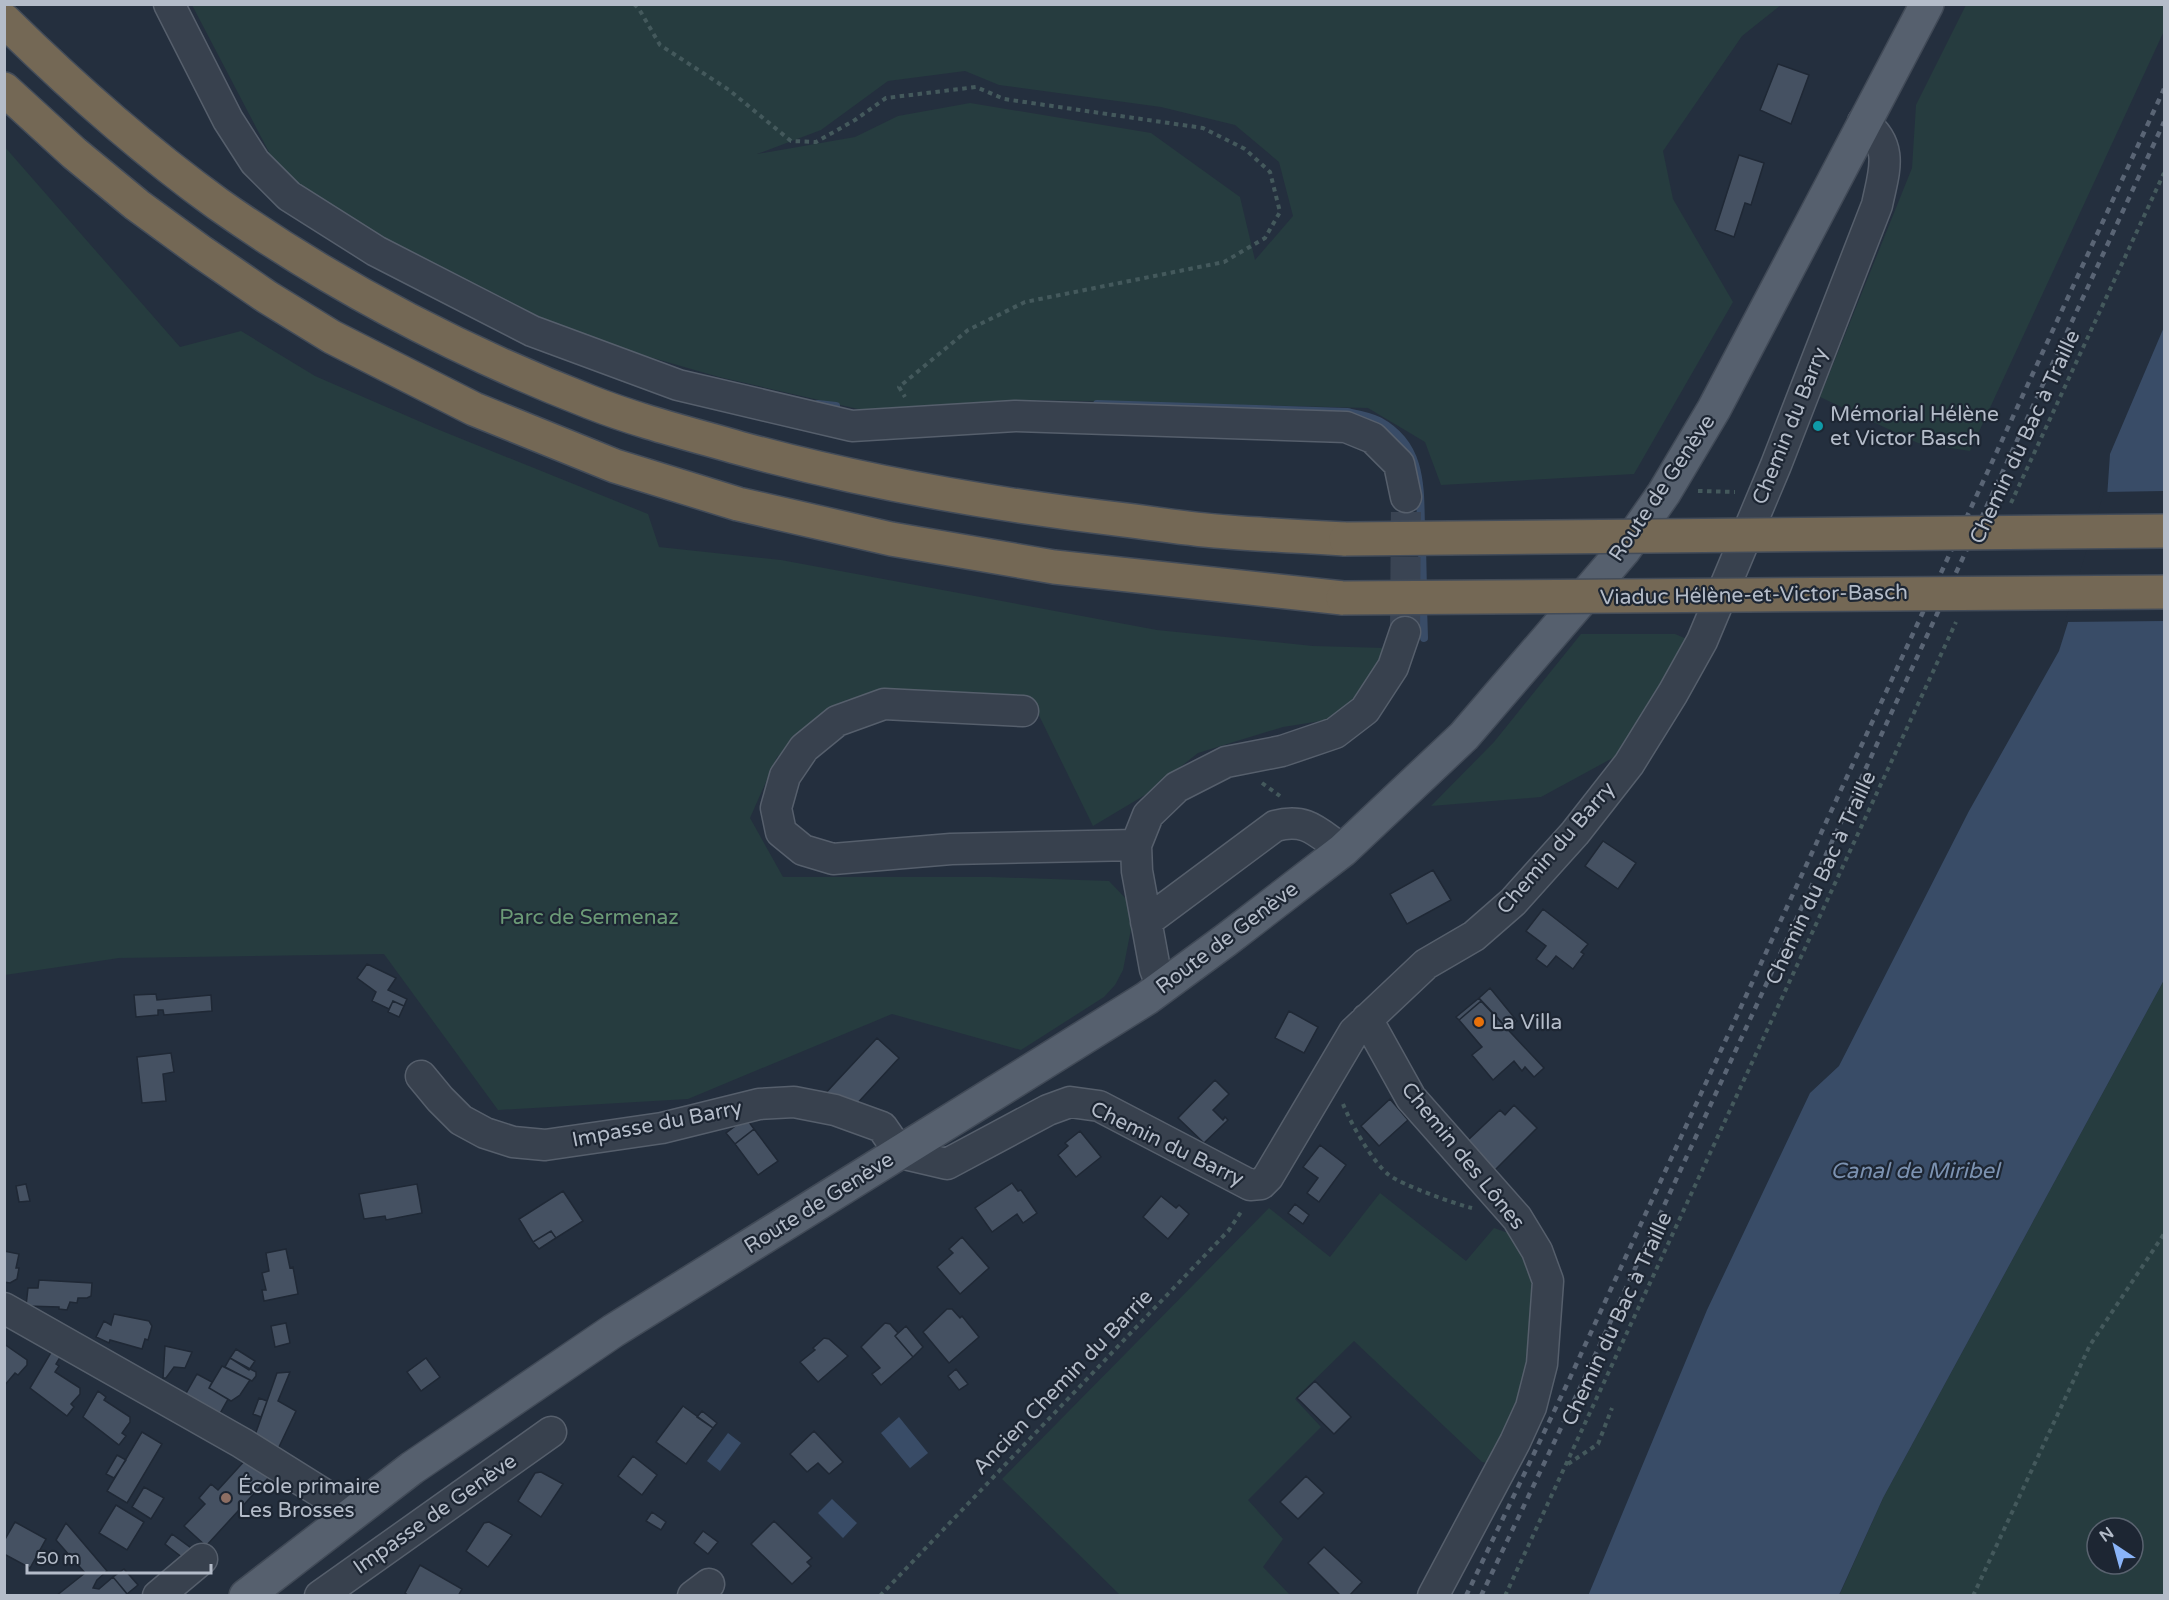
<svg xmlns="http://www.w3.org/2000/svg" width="2169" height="1600" font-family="'Varela Round',sans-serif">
  <rect width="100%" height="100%" fill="#242f3e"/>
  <!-- green -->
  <path fill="#263c3f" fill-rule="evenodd" d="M 192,5 L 1781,5 L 1742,36 L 1663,151 L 1673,199 L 1733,302 L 1634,474 L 1441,485 L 1425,442 L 1368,408 L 1042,400 L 871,412 L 719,377 L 594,341 L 451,278 L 282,177 ZM 965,71 L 999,85 L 1161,107 L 1235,125 L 1279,162 L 1293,216 L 1255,260 L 1240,197 L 1151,133 L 970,103 L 898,116 L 855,137 L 757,154 L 821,130 L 888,81 Z
    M 1966,5 L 2164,5 L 2164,31 L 1970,451 L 1918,443 L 1820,397 L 1912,168 L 1916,105 Z
    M 4,146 L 180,347 L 241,331 L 315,376 L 437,429 L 648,514 L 659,547 L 781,560 L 1157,630 L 1313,646 L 1386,648 L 1365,686 L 1340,718 L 1283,727 L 1198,753 L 1145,795 L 1093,826 L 1030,697 L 848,699 L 777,757 L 750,818 L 783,877 L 991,877 L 1109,881 L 1129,902 L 1133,919 L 1123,970 L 1115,985 L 1104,997 L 1021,1050 L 892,1014 L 688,1099 L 498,1110 L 384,954 L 119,958 L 5,975 Z
    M 1581,634 L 1675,634 L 1694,642 L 1666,729 L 1541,797 L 1431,806 L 1494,742 Z
    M 2164,980 L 2164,1595 L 1839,1596 L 1883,1498 ZM 2097,1528 L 2133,1528 L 2133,1564 L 2097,1564 Z
    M 1380,1193 L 1466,1261 L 1494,1228 L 1520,1237 L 1537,1273 L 1522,1412 L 1488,1463 L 1482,1462 L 1354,1341 L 1295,1399 L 1321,1427 L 1248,1500 L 1283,1539 L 1263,1567 L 1290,1595 L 1120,1595 L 1002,1479 L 1269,1208 L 1330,1257 Z"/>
  <!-- water -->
  <path fill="#394c67" d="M 2164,327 L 2164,980 L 1883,1498 L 1839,1595 L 1588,1596 L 1707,1310 L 1810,1093 L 1839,1066 L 1969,811 L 2059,651 L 2107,498 L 2110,454 Z
    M 899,1417 L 928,1453 L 910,1468 L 881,1433 Z
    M 728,1433 L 741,1443 L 720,1471 L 707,1461 Z
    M 832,1499 L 857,1523 L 843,1538 L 818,1513 Z"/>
  <!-- pier -->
  <path fill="#242f3e" d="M 2164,491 L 2164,621 L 2065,622 L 2104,492 Z"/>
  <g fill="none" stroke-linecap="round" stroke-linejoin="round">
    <!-- stream -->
    <path stroke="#394c67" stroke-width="8" d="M 818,404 L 836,406
      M 1097,404 L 1347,412 C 1357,414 1370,416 1379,421 C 1423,445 1420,487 1421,531
      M 1422,546 L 1423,591
      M 1423,606 L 1424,638"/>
  </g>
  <!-- building -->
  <path fill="#455162" stroke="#1f2835" stroke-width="1.5" d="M 1778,64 L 1809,75 L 1791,124 L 1760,110 Z
    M 1739,155 L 1764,163 L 1751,205 L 1745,203 L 1734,237 L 1715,230 Z
    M 1603,841 L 1636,863 L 1618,889 L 1585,866 Z
    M 1433,870 L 1451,900 L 1407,924 L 1390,894 Z
    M 1543,909 L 1588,944 L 1581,952 L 1584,954 L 1573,969 L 1556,956 L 1547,967 L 1536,959 L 1546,946 L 1526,931 Z
    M 367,964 L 396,978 L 388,990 L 407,999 L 404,1006 L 393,1001 L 389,1009 L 372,1001 L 376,992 L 357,978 Z
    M 1490,988 L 1517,1021 L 1508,1029 L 1479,998 Z
    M 156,994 L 157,1000 L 211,995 L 212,1011 L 164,1015 L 163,1010 L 158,1010 L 158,1015 L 136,1017 L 134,995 Z
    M 1479,998 L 1481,1001 L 1459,1020 L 1456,1017 Z
    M 393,1001 L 404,1006 L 399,1017 L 388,1012 Z
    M 1481,1001 L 1544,1068 L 1534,1077 L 1525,1067 L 1522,1071 L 1514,1061 L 1493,1080 L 1472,1055 L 1482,1047 L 1459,1020 Z
    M 1289,1011 L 1318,1027 L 1304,1053 L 1275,1038 Z
    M 877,1038 L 899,1058 L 853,1108 L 822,1097 Z
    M 171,1053 L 174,1072 L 163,1074 L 166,1101 L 142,1103 L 137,1057 Z
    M 1215,1080 L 1229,1094 L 1213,1110 L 1223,1120 L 1225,1117 L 1228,1120 L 1204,1143 L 1178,1118 Z
    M 1390,1099 L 1408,1120 L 1379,1146 L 1361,1126 Z
    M 1514,1105 L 1537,1128 L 1495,1170 L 1467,1141 L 1500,1110 L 1505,1115 Z
    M 746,1118 L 754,1129 L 735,1144 L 726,1133 Z
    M 754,1129 L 778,1161 L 758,1175 L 735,1144 Z
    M 1080,1131 L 1101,1157 L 1076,1177 L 1058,1155 L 1068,1146 L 1065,1143 Z
    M 1320,1145 L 1346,1165 L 1319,1202 L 1307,1193 L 1318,1178 L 1303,1167 Z
    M 1012,1183 L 1018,1191 L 1021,1190 L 1037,1213 L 1023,1223 L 1017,1214 L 992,1232 L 975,1208 Z
    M 26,1184 L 30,1201 L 19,1202 L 16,1186 Z
    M 417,1184 L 422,1213 L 386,1220 L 385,1216 L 364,1219 L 359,1194 Z
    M 563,1191 L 583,1221 L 556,1238 L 551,1231 L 533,1242 L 519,1219 Z
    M 1161,1196 L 1176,1208 L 1179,1205 L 1189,1214 L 1168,1239 L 1143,1217 Z
    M 1295,1204 L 1309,1215 L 1303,1224 L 1288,1213 Z
    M 551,1231 L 556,1238 L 539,1249 L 533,1242 Z
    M 962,1237 L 989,1268 L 960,1294 L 937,1267 L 953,1253 L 949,1249 Z
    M 286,1249 L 290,1268 L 293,1267 L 298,1294 L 264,1301 L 262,1290 L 266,1290 L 262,1273 L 269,1271 L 266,1253 Z
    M 4,1251 L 19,1254 L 16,1268 L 19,1268 L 17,1279 L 10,1283 L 4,1282 Z
    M 39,1280 L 92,1283 L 91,1296 L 87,1298 L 78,1298 L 77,1303 L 70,1302 L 67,1310 L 59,1309 L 59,1307 L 26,1306 L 28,1288 L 38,1288 Z
    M 947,1309 L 952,1309 L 960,1318 L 962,1316 L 979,1337 L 949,1363 L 923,1332 Z
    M 114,1314 L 149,1321 L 152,1326 L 148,1340 L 145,1339 L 142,1349 L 110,1340 L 109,1343 L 96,1337 L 104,1321 L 111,1325 Z
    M 286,1323 L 290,1343 L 275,1347 L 271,1326 Z
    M 885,1323 L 890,1324 L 898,1333 L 895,1336 L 913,1357 L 881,1385 L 872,1374 L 880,1368 L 861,1347 Z
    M 906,1326 L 923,1347 L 913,1357 L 895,1336 Z
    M 824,1338 L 829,1339 L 848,1356 L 818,1382 L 800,1362 L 815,1350 L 813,1348 Z
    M 4,1344 L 27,1360 L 27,1365 L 18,1375 L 15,1373 L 4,1386 Z
    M 56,1344 L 65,1349 L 56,1364 L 59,1366 L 55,1372 L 80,1388 L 80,1394 L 71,1404 L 74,1407 L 67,1416 L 30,1388 Z
    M 165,1346 L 192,1352 L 185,1368 L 174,1367 L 166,1378 L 163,1378 Z
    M 236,1349 L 255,1361 L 249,1370 L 230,1358 Z
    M 230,1358 L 256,1372 L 256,1376 L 252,1381 L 225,1367 Z
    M 426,1358 L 440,1377 L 421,1391 L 407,1372 Z
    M 222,1366 L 250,1380 L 240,1395 L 231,1401 L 209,1388 Z
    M 956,1369 L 968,1384 L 959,1390 L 948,1376 Z
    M 290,1372 L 278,1401 L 296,1411 L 277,1451 L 254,1438 L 277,1373 Z
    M 197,1374 L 212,1382 L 209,1388 L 228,1399 L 218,1417 L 184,1397 Z
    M 1315,1381 L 1351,1417 L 1334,1434 L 1297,1398 Z
    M 98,1391 L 106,1397 L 104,1400 L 130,1417 L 130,1422 L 122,1433 L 126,1436 L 119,1445 L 83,1417 Z
    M 259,1398 L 267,1401 L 261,1417 L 253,1414 Z
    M 683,1406 L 713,1428 L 686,1464 L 656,1442 Z
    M 702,1411 L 717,1423 L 713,1428 L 697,1417 Z
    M 814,1431 L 843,1462 L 829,1474 L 818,1463 L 807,1472 L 790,1454 Z
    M 142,1432 L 162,1444 L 127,1503 L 107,1491 Z
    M 117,1455 L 126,1460 L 114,1478 L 106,1474 Z
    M 633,1456 L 657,1475 L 642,1495 L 618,1476 Z
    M 248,1457 L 270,1476 L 206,1546 L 184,1526 L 205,1504 L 199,1498 L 211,1484 L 218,1490 Z
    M 541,1472 L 563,1484 L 541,1517 L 518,1501 L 535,1473 Z
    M 1306,1476 L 1324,1493 L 1298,1519 L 1280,1502 Z
    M 144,1487 L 164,1498 L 151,1519 L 132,1507 Z
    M 116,1505 L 144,1522 L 127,1550 L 99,1533 Z
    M 652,1512 L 666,1522 L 661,1530 L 646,1521 Z
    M 774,1521 L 812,1558 L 807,1562 L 811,1566 L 792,1584 L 751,1544 Z
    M 15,1522 L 46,1539 L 30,1568 L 4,1554 L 4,1541 Z
    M 489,1522 L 512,1535 L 488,1567 L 466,1551 L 484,1523 Z
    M 66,1523 L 107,1571 L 97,1580 L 93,1588 L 99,1589 L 113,1577 L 129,1596 L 56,1596 L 85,1573 L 56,1540 Z
    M 703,1531 L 718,1542 L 708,1554 L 694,1543 Z
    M 172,1534 L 191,1548 L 183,1558 L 165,1544 Z
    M 1324,1547 L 1362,1582 L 1349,1596 L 1341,1596 L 1308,1563 Z
    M 420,1565 L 462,1589 L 458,1596 L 409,1596 L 405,1593 Z
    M 124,1569 L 138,1585 L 127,1594 L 113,1577 Z"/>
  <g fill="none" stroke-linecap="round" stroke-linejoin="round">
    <!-- minor-tunnel -->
    <path stroke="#3a4453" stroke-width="30" stroke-dasharray="30 15" stroke-linecap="butt" d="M 1405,632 L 1406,497"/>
    <!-- minor casing -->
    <g stroke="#565f6c" stroke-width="33">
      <path id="minor" d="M 169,4 L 228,120 L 255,162 L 289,196 L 376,251 L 532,331 L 678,385 L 852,426 L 1015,416 L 1346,427 L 1373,438 L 1399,464 L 1406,497
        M 1023,711 L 884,704 L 837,721 L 804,748 L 785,776 L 776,808 L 781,832 L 803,850 L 833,859 L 951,849 L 1136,845
        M 1146,922 L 1275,826 C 1307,817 1318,833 1343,850
        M 1162,987 L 1155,969 L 1137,871 L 1136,845 L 1148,815 L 1177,787 L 1226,762 L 1282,751 L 1335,733 L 1365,710 L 1393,667 L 1405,632
        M 1367,1019 L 1411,1098 L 1517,1218 L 1537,1251 L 1548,1281 L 1542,1364 L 1531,1407 L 1515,1442 L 1433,1596
        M 421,1076 L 440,1099 L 461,1120 L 485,1133 L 513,1142 L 545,1145 L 662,1128 L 759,1104 L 794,1102 L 835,1110 L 882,1127 L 900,1153 L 947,1164 L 1048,1110 L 1070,1102 L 1099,1106 L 1250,1185 L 1261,1184 L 1268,1177 L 1354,1032 L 1426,964 L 1474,936 L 1513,902 L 1575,833 L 1629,764 L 1673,693 L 1702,641 L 1776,465 L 1877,205 C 1884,171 1895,146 1863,122
        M 4,1308 L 242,1443 L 354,1513
        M 158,1596 L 202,1559
        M 320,1596 L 551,1432
        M 693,1596 L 709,1584"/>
    </g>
    <!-- major casing -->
    <g stroke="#414a57" stroke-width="36">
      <path id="major" d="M 246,1596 L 412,1468 L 613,1331 L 1147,998 L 1226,940 L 1343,850 L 1464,736 L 1624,550 L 1664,493 L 1714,409 L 1927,4"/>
    </g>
    <!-- highway casing -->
    <g stroke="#434c59" stroke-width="36">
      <path id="highway" d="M 4,20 C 71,86 142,149 218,204 C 333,285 459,351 590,402 C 638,421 690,434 739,448 C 866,483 995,505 1125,520 C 1159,524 1194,530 1228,532 C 1267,535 1307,537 1346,539
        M 4,89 L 74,153 L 137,205 L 200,251 L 267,297 L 332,337 L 474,409 L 615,466 L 738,504 L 891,539 L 1054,567 L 1343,598"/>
    </g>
    <!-- path -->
    <path stroke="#44595c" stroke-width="4" stroke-dasharray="4.5 4.5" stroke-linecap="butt" d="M 634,4 L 639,9 L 660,45 L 729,90 L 791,141 L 816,142 L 855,120 L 886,98 L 976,87 L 1004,99 L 1203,128 L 1245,149 L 1270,172 L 1280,212 L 1265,238 L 1224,262 L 1025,302 L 968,330 L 899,387 L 905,397
      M 1698,491 L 1735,492
      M 2011,503 L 2164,173
      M 1262,783 L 1280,796
      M 1343,1104 C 1350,1122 1373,1163 1389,1175 C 1402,1185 1455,1204 1472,1208
      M 1568,1464 L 1598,1444 L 1612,1408
      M 880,1596 L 1229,1230 L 1243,1209
      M 1505,1596 L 1956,622
      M 1973,1596 L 2090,1345 L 2164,1234"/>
    <!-- minor -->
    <use href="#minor" stroke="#38414e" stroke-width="30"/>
    <!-- major -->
    <use href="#major" stroke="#56606e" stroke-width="33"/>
    <!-- highway -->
    <use href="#highway" stroke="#746855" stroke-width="33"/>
    <!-- rail -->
    <path stroke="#5a6575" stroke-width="4.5" stroke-dasharray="6 6" stroke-linecap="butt" d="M 1466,1596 L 1569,1380 L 2164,89
      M 1481,1596 L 1579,1390 L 2164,122"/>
    <!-- highway-bridge casing -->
    <g stroke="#434c59" stroke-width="36" stroke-linecap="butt">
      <path id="highway-bridge" d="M 1346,539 L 2164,531
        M 1343,598 L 2164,592"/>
    </g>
    <!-- highway-bridge -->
    <use href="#highway-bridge" stroke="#746855" stroke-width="33"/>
  </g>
  <!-- markers -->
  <circle fill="#0f9aa8" stroke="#1d2633" stroke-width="2" cx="1818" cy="426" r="6"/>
  <circle fill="#e8710a" stroke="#1d2633" stroke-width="2" cx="1479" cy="1022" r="6"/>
  <circle fill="#8d6e63" stroke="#1d2633" stroke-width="2" cx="226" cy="1498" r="6"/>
  <g text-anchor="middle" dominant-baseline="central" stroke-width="4.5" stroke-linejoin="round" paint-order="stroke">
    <!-- poi labels -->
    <g font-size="21" fill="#b4bcc9" stroke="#1d2633" text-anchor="start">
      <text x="1830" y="414">Mémorial Hélène<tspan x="1830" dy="24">et Victor Basch</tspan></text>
      <text x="1491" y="1022">La Villa</text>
      <text x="238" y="1486">École primaire<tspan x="238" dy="24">Les Brosses</tspan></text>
    </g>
    <!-- street labels -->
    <g font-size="21" fill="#b4bcc9" stroke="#1d2633">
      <text transform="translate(1790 426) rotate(-68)">Chemin du Barry</text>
      <text transform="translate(2025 437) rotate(-65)">Chemin du Bac à Traille</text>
      <text transform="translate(1662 488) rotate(-56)">Route de Genève</text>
      <text transform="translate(1754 595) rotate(-1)">Viaduc Hélène-et-Victor-Basch</text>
      <text transform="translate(1556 848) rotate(-49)">Chemin du Barry</text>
      <text transform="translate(1821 878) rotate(-65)">Chemin du Bac à Traille</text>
      <text transform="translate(1227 938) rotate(-37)">Route de Genève</text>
      <text transform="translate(657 1124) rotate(-11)">Impasse du Barry</text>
      <text transform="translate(1167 1144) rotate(26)">Chemin du Barry</text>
      <text transform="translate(1463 1156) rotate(51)">Chemin des Lônes</text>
      <text transform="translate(819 1203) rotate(-32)">Route de Genève</text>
      <text transform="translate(1617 1319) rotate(-65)">Chemin du Bac à Traille</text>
      <text transform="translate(1063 1382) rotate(-46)">Ancien Chemin du Barrie</text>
      <text transform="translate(435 1514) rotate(-35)">Impasse de Genève</text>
    </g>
    <!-- park labels -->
    <g font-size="21" fill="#6b9a76" stroke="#1d2633">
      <text x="589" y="917">Parc de Sermenaz</text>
    </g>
    <!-- water labels -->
    <g font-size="22" font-style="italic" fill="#7c92b1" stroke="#1d2633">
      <text x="1915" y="1171">Canal de Miribel</text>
    </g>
  </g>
  <!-- border -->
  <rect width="2169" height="1600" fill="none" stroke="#b4bcc9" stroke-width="12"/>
  <!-- north arrow -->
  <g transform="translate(2115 1546) rotate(324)"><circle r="28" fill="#1d2633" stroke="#59626f" stroke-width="1.5"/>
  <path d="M0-4.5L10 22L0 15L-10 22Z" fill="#8ab4f8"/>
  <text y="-9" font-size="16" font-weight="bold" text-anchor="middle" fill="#b4bcc9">N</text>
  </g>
  <!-- scale -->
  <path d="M27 1564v9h184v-9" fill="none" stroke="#b4bcc9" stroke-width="3"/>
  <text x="36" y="1564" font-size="18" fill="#b4bcc9" stroke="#1d2633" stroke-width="4.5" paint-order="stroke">50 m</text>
</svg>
